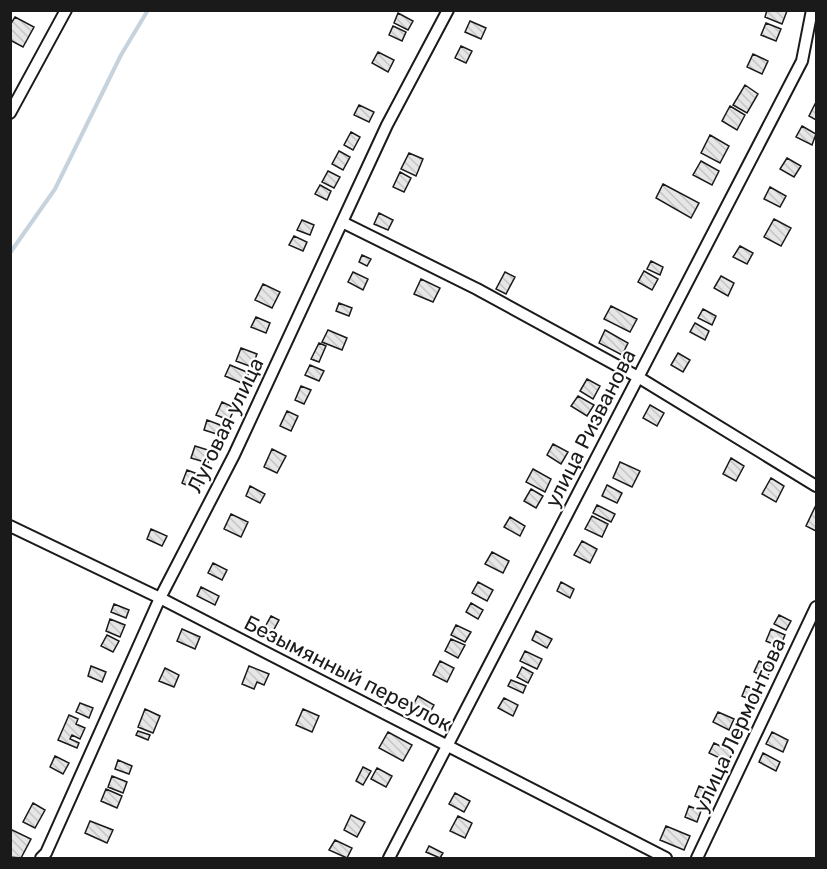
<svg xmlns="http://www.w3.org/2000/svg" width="827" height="869" font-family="Rubik,sans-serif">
  <defs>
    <pattern id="building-back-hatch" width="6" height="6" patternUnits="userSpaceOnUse" patternTransform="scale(1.5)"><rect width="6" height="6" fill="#e6e6e6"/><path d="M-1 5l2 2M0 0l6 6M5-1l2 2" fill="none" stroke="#c5c5c5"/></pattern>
  </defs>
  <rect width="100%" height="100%" fill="#fff"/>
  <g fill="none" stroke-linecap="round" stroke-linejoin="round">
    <!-- stream -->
    <path stroke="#c6d2dc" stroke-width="4" d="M 10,253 L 55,189 L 121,55 L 148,10"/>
  </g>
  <!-- building -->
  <path fill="url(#building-back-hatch)" stroke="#1a1a1a" stroke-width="1.5" d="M 767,10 L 787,11 L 782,24 L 765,17 Z
    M 398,13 L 413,21 L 408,30 L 394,23 Z
    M 15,17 L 34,27 L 23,47 L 10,40 L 10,25 Z
    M 470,21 L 486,28 L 481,39 L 465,32 Z
    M 766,23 L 781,29 L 776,41 L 761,35 Z
    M 393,26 L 406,32 L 402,41 L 389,35 Z
    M 461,46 L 472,51 L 466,63 L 455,58 Z
    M 378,52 L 394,60 L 388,72 L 372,63 Z
    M 753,54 L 768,61 L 762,74 L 747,67 Z
    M 745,85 L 758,94 L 747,113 L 733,105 Z
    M 815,104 L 816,105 L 816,120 L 809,116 Z
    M 359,105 L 374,112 L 369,122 L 354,115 Z
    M 730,106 L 745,115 L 737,130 L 722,121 Z
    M 802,126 L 816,134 L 812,145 L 796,137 Z
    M 351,132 L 360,137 L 353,150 L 344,145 Z
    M 710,135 L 729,146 L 720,163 L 701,153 Z
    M 339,151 L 350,157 L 343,170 L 332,164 Z
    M 409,153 L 423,159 L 416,176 L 401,169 Z
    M 787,158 L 801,166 L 794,177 L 780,169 Z
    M 701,161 L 719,171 L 712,185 L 693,175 Z
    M 328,171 L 340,177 L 334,188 L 322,182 Z
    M 400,172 L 411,178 L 404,192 L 393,187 Z
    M 663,184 L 699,203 L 691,218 L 656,198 Z
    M 320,185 L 331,191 L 327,200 L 315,194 Z
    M 770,187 L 786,196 L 780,207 L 764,199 Z
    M 379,213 L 393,220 L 388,230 L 374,224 Z
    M 774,219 L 791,228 L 781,246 L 764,237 Z
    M 302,220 L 314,225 L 310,235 L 297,230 Z
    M 294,236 L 307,242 L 303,251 L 289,245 Z
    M 740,246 L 753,253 L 747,264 L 733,257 Z
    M 362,255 L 371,259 L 367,266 L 359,262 Z
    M 651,261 L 663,267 L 660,275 L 647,269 Z
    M 644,271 L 658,279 L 652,290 L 638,282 Z
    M 353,272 L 368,279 L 363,290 L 348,282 Z
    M 505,272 L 515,277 L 506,294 L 496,289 Z
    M 721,276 L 734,283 L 728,296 L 714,288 Z
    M 421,279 L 440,288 L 433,302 L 414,294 Z
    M 263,284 L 280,292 L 272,308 L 255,300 Z
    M 339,303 L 352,308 L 349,316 L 336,311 Z
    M 611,306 L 637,319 L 630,332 L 604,319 Z
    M 703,309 L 716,316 L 712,325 L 698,318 Z
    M 256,317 L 270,323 L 266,333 L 251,327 Z
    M 695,323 L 709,331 L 705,340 L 690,332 Z
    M 328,330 L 347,338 L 342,350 L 322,342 Z
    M 605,330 L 628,343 L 622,355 L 599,343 Z
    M 319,343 L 326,346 L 319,362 L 311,359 Z
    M 241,348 L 257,354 L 252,367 L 236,361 Z
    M 678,353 L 690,360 L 683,372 L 671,365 Z
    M 230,365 L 249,373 L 244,384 L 225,376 Z
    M 310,365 L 324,371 L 319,381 L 305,375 Z
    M 587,379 L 600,386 L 593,399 L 580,391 Z
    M 301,386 L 311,390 L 304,404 L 295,400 Z
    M 578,396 L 594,405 L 587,416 L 571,406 Z
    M 222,402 L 235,408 L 229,420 L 216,415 Z
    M 650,405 L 664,413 L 657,426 L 643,418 Z
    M 287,411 L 298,416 L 291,431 L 280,426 Z
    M 207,420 L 223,426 L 220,435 L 204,430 Z
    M 553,444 L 568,452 L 561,464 L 547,455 Z
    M 195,446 L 211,451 L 208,463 L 191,458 Z
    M 272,449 L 286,456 L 277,473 L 264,467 Z
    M 731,458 L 744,466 L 736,481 L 723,474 Z
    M 620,462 L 640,471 L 632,487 L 613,478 Z
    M 533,469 L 551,479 L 545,492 L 526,482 Z
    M 187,470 L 203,476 L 198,490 L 182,483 Z
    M 771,478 L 784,486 L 776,502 L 762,494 Z
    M 607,485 L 622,493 L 617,503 L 602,496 Z
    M 250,486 L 265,494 L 260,503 L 246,496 Z
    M 531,489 L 543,496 L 536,508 L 524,501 Z
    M 597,505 L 615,514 L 611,522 L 593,513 Z
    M 815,507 L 816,508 L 816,531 L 806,526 Z
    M 231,514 L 248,522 L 241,537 L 224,529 Z
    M 592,516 L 608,524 L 602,537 L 585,529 Z
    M 510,517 L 525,526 L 520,536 L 504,527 Z
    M 151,529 L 167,536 L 162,546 L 147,539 Z
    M 582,541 L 597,549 L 590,563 L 574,555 Z
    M 492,552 L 509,561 L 503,573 L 485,564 Z
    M 213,563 L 227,570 L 222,580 L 208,573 Z
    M 478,582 L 493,590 L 487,601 L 472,593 Z
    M 561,582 L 574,589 L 570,598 L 557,591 Z
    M 201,587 L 219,596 L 215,605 L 197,596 Z
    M 471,603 L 483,610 L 478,619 L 466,612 Z
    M 114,604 L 129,610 L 126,618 L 111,612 Z
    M 779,615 L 791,621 L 786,630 L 774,624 Z
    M 271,616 L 279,620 L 272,633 L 264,629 Z
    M 110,619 L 125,625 L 120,637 L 106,631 Z
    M 456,625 L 471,632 L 465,642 L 451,635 Z
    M 182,629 L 200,637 L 195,649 L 177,641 Z
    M 771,629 L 785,635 L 780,647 L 766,641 Z
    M 536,631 L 552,639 L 547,648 L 532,640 Z
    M 107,635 L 119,641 L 113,652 L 101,646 Z
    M 451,639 L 465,645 L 458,658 L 445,651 Z
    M 525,651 L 542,659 L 537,669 L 520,661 Z
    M 440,661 L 454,668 L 447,682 L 433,675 Z
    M 759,661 L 772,667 L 767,678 L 754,672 Z
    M 91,666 L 106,672 L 102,682 L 88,676 Z
    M 249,666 L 269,674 L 264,685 L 257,682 L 254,689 L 242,684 Z
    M 522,667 L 533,673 L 528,683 L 517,677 Z
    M 165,668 L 179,675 L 174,687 L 159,681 Z
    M 511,680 L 526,686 L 523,693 L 508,686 Z
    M 746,686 L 762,693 L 758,703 L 742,696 Z
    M 418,696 L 434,705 L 428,716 L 412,707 Z
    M 504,698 L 518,705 L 513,716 L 498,708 Z
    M 80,703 L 93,708 L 89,718 L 76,712 Z
    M 145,709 L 160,716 L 153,733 L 138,727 Z
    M 303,709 L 319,716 L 312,732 L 296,725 Z
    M 718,712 L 734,719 L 729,730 L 713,722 Z
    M 69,715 L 78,719 L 76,724 L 85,728 L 80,739 L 72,735 L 70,739 L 79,743 L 77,748 L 58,740 Z
    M 138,731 L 150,735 L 148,740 L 136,735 Z
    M 388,732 L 412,745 L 403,761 L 379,748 Z
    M 772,732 L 788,740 L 783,752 L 766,744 Z
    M 714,743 L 733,752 L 728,762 L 709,753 Z
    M 763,753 L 780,762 L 776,771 L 759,762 Z
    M 55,756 L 69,763 L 63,774 L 50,767 Z
    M 118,760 L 132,766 L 129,774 L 115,769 Z
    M 363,767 L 371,771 L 363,785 L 356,781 Z
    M 377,768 L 392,776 L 386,787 L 371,779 Z
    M 112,776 L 127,782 L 123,793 L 108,787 Z
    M 699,786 L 712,792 L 708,802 L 695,796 Z
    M 106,789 L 122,796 L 117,808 L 101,801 Z
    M 455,793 L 470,801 L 464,812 L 449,804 Z
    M 33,803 L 45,810 L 35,828 L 23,822 Z
    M 689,806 L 701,811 L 697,822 L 685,817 Z
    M 351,815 L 365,822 L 357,837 L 344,830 Z
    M 458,816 L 472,823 L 465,838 L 450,831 Z
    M 90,821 L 113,830 L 107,843 L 85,833 Z
    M 666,826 L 690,836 L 684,850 L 660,840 Z
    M 10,829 L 31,839 L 21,858 L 10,857 Z
    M 335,840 L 352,848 L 347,858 L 329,850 Z
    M 429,846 L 443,853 L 440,858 L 426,852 Z"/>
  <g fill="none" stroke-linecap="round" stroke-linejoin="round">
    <!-- minor casing -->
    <g stroke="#1a1a1a" stroke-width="14">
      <path id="minor" d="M 10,113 L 66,10
        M 342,222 L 477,289 L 638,377 L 816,486
        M 10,526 L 160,598 L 666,858
        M 41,858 L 46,853 L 160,598 L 234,455 L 387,125 L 448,10
        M 389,858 L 802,61 L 812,10
        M 697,858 L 816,607"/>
    </g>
    <!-- minor -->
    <use href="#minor" stroke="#fff" stroke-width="10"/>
  </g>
  <g text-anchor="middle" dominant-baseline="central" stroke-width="4.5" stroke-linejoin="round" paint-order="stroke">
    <!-- street labels -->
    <g font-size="21" fill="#1a1a1a" stroke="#fff">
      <text transform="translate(225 425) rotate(-64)">Луговая улица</text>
      <text transform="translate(590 428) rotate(-63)">улица Ризванова</text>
      <text transform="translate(348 673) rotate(27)">Безымянный переулок</text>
      <text transform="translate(739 725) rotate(-65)">улица Лермонтова</text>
    </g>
  </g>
  <!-- border -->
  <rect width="827" height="869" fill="none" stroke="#1a1a1a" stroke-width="24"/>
</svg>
